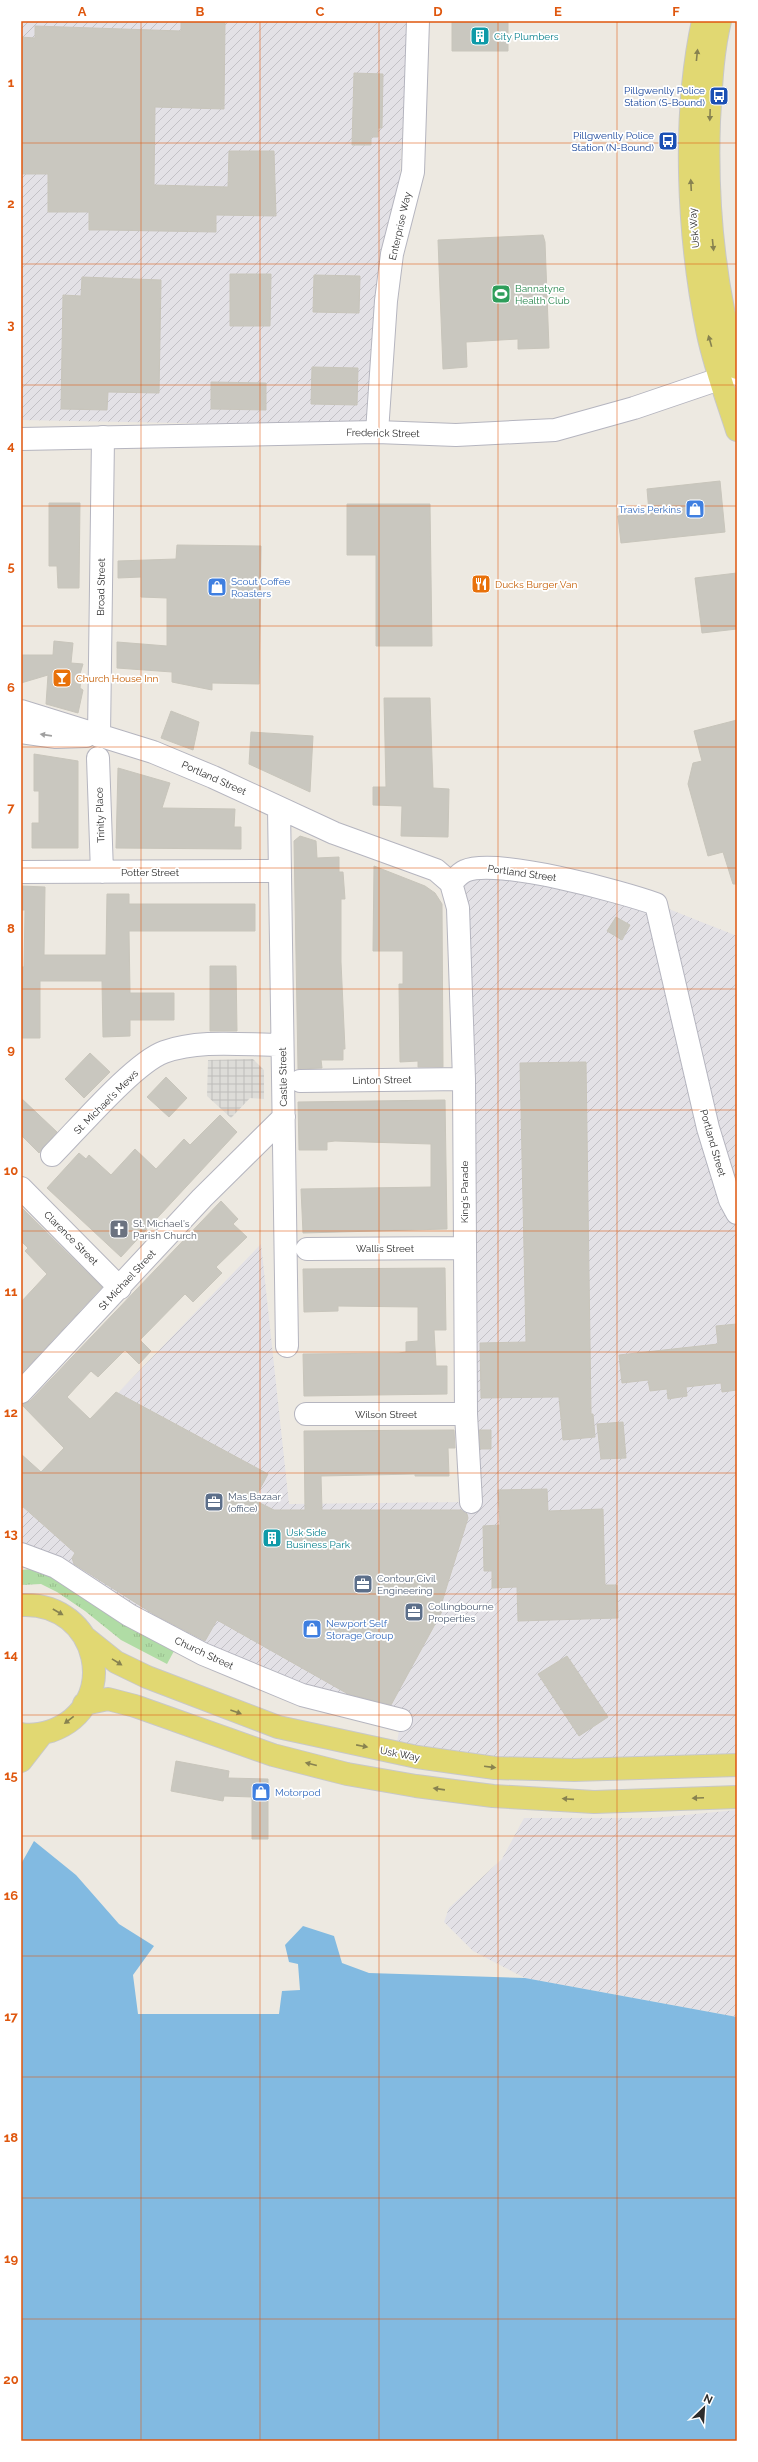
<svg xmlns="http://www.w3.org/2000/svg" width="758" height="2462" font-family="Raleway,sans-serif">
  <defs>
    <pattern id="industrial-furrows" width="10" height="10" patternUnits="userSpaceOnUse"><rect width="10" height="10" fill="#e3e1e6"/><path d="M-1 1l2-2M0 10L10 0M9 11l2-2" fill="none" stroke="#c3c1c6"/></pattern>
    <pattern id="grass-tufts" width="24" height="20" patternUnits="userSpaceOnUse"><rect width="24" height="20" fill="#b0dca5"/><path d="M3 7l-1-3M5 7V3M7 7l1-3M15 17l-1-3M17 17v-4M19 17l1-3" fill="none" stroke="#98bd8e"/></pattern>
    <pattern id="plaza-grid" width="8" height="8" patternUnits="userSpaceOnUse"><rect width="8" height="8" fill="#dddcd8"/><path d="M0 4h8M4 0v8" fill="none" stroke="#bebdba"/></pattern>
  </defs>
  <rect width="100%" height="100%" fill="#ede9e1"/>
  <!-- industrial -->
  <path fill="url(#industrial-furrows)" d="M 21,21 L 409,21 L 385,427 L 21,420 Z
    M 465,871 L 656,904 L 737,936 L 737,1765 L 592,1769 L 395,1753 L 401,1720 L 302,1695 L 21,1554 L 21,1500 L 46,1468 L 261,1244 L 289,1504 L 471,1502 L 458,908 Z
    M 737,1810 L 737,2017 L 525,1978 L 473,1951 L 444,1922 L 449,1908 L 502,1859 L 524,1818 L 654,1818 Z"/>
  <!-- grass -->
  <path fill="url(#grass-tufts)" d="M 31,1569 L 66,1580 L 174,1651 L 167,1664 L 121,1640 L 85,1611 L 57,1592 L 41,1584 L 21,1585 L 21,1570 Z"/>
  <!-- plaza -->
  <path fill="url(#plaza-grid)" d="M 253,1059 L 264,1070 L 264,1099 L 250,1098 L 231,1118 L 207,1096 L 208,1060 Z"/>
  <!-- water -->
  <path fill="#82bae1" d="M 34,1841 L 76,1875 L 119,1924 L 154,1946 L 133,1975 L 138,2014 L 279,2014 L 282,1991 L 300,1990 L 298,1964 L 289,1962 L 285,1945 L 303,1926 L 334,1936 L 342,1963 L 369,1973 L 525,1978 L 737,2017 L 737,2441 L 21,2441 L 21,1864 Z"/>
  <!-- building -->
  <path fill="#c9c7bf" stroke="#c8c5bb" d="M 181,21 L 225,21 L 224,109 L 155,107 L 154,185 L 228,187 L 229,151 L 274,151 L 276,216 L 216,215 L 216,232 L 106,230 L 89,230 L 89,212 L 48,212 L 48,174 L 21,174 L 21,37 L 35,38 L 35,26 L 181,31 Z
    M 452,21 L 508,21 L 508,51 L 452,51 Z
    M 354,73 L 383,74 L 382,128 L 378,128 L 378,137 L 371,137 L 371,145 L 352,145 Z
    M 543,235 L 545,242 L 549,348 L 518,349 L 518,339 L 466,342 L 467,367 L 443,369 L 438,240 Z
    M 230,274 L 271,274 L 270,326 L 230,326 Z
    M 314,275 L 360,276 L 359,313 L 313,312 Z
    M 82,277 L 161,280 L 159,393 L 108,392 L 107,410 L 61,409 L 63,295 L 81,296 Z
    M 312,367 L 358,368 L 357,405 L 311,404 Z
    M 211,382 L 266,383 L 266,410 L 211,409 Z
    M 720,481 L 725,532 L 621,543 L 618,516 L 649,512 L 647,489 Z
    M 49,503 L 80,503 L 79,588 L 58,588 L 57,566 L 49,566 Z
    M 347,504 L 430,504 L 432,646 L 376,646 L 376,555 L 347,555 Z
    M 177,545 L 261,546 L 259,684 L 212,683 L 212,690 L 172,682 L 172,672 L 117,668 L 117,642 L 167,646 L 167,598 L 141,597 L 141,577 L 118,578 L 118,561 L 176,559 Z
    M 737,573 L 737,629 L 702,633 L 695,578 Z
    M 54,641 L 73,643 L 71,663 L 83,664 L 79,677 L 81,678 L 80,688 L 83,690 L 78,713 L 46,704 L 48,675 L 21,683 L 21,655 L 53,655 Z
    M 384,698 L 430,698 L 433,788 L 449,789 L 448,837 L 401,836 L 402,806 L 373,805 L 373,787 L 386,787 Z
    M 171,711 L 199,722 L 193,750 L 161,738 Z
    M 737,720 L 737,884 L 733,884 L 723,852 L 708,856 L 688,784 L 693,763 L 702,761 L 694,731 Z
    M 251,732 L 313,736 L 310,792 L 249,764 Z
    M 34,754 L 78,761 L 78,848 L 32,848 L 32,823 L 39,823 L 39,791 L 34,791 Z
    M 118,768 L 170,783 L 162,808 L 235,809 L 234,827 L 241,827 L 241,849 L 116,848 Z
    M 300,836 L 316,841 L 317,858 L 339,857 L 339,872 L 343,872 L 345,899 L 341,899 L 341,962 L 345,1049 L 343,1049 L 343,1060 L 321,1060 L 322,1068 L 298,1069 L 294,841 Z
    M 374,866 L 425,886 L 435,893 L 442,904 L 443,1067 L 418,1067 L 418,1061 L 400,1062 L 399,984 L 403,984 L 403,951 L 373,951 Z
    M 21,886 L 45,887 L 44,955 L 106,955 L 107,894 L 129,894 L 129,904 L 255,904 L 255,931 L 129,931 L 130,993 L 174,993 L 174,1020 L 130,1020 L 130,1036 L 103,1037 L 102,981 L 40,981 L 40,1038 L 21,1038 L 21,967 L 24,967 L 25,910 L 21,910 Z
    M 616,917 L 630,925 L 622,940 L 607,931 Z
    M 210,966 L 236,966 L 237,1031 L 210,1031 Z
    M 90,1053 L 110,1072 L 84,1098 L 65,1079 Z
    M 586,1062 L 591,1414 L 593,1414 L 595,1437 L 563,1440 L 559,1397 L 481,1398 L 480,1343 L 526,1342 L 520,1063 Z
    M 166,1077 L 187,1098 L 169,1117 L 147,1097 Z
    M 21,1098 L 57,1132 L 39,1153 L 21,1135 Z
    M 445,1100 L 447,1229 L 303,1233 L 301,1189 L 431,1187 L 431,1144 L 335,1141 L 327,1142 L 327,1150 L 299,1150 L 298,1102 Z
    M 220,1115 L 237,1132 L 121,1257 L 47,1188 L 79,1153 L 86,1159 L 89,1155 L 111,1175 L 135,1149 L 156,1169 L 184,1139 L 190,1145 Z
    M 221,1201 L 238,1219 L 233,1224 L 247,1237 L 216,1267 L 222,1273 L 193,1302 L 185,1294 L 140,1340 L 151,1351 L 139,1364 L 125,1350 L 98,1377 L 91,1371 L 67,1397 L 90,1419 L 116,1392 L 268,1474 L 254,1500 L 274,1510 L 305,1510 L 304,1431 L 454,1430 L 455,1448 L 448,1448 L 449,1476 L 415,1476 L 415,1474 L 321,1476 L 322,1510 L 461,1510 L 467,1514 L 468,1518 L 442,1602 L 446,1604 L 391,1705 L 348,1694 L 217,1620 L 205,1641 L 155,1615 L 74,1564 L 72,1558 L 75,1553 L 21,1505 L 21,1454 L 41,1472 L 64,1448 L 21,1404 L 30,1401 Z
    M 21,1207 L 102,1287 L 21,1374 L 21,1302 L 47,1274 L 25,1251 L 28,1248 L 21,1241 Z
    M 445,1268 L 446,1330 L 434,1330 L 436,1366 L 447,1366 L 447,1394 L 304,1396 L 303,1354 L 399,1353 L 406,1352 L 406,1342 L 418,1341 L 418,1307 L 338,1306 L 338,1311 L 304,1312 L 303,1269 Z
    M 737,1324 L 737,1390 L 722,1392 L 721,1383 L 686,1387 L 687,1396 L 668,1399 L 667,1389 L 650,1391 L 648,1380 L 622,1383 L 619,1355 L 718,1344 L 716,1326 Z
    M 623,1422 L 626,1458 L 601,1459 L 597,1424 Z
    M 479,1430 L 491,1430 L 491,1449 L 480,1449 Z
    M 547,1489 L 548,1511 L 603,1509 L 605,1585 L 617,1585 L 618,1618 L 518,1621 L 517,1587 L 492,1588 L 492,1571 L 484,1571 L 483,1526 L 500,1525 L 498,1490 Z
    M 567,1656 L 608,1717 L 579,1736 L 538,1674 Z
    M 176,1761 L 229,1771 L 228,1778 L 268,1779 L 268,1839 L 252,1839 L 252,1797 L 224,1796 L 223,1801 L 171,1791 Z"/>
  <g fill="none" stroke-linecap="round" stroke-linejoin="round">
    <!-- street casing -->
    <g stroke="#b5b5bf" stroke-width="24">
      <path id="street" d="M 377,432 L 386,301 L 392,254 L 413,172 L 418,21
        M 21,711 L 153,752 L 213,777 L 334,833 L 436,870 L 451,883 C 455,879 460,873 465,871 C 496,857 622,892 656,904 L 708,1128 L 730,1200 L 737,1213
        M 21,732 L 56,737 L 86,736
        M 99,736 L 103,437
        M 98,758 L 102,872
        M 279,808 L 287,1346
        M 21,872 L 280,871
        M 451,883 L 458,908 L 464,1079 L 466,1414 L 471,1502
        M 300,1081 L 464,1079
        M 52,1155 C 77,1130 134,1063 164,1052 C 200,1039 244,1045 282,1045
        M 21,1188 L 120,1288
        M 307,1249 L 464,1248
        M 21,1392 L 202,1198 L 284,1117
        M 306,1414 L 466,1414
        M 21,1554 L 56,1567 L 129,1615 L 203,1654 L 302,1695 L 401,1720"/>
    </g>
    <!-- secondary casing -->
    <g stroke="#b5b5bf" stroke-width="24">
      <path id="secondary" d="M 21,439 L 377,432 L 456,435 L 555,430 L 634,408 L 737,373"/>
    </g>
    <!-- primary casing -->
    <g stroke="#c8c8c8" stroke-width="24">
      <path id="primary" d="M 703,21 C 682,117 688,238 708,334 C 715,367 727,399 737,430
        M 720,21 C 712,54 711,88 709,121 C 706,205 714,287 737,368
        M 21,1605 C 100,1601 122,1706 51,1731 C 41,1734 31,1736 21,1734
        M 86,1638 L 116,1662 L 147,1677 L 278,1727 L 417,1757 L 495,1768 L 574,1770 L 737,1765
        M 84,1704 L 108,1699 L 135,1706 L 273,1755 L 347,1774 L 416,1786 L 493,1796 L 594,1802 L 737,1797
        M 21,1761 L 42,1734"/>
    </g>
    <!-- street -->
    <use href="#street" stroke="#fff" stroke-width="22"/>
    <!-- secondary -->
    <use href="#secondary" stroke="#fff" stroke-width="22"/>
    <!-- primary -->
    <use href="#primary" stroke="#e1d872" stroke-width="22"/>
  </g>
  <!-- one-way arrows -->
  <defs><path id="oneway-solid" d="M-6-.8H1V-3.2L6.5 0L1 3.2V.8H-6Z"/></defs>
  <g fill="#878250">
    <use href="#oneway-solid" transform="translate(697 55) rotate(-84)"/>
    <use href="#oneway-solid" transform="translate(710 115) rotate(92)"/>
    <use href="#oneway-solid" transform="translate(691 185) rotate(-93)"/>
    <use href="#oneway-solid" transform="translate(713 245) rotate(84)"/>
    <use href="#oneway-solid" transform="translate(710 341) rotate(-106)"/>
    <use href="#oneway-solid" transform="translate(58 1612) rotate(30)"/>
    <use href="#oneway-solid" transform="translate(117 1662) rotate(32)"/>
    <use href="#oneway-solid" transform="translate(236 1712) rotate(20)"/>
    <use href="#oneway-solid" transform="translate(69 1720) rotate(142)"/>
    <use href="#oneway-solid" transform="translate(362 1746) rotate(11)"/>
    <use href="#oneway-solid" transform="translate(311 1764) rotate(-166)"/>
    <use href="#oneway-solid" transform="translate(490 1767) rotate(7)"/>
    <use href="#oneway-solid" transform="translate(439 1789) rotate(-172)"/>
    <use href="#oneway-solid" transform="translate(698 1798) rotate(178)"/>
    <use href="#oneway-solid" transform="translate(568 1799) rotate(-176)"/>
  </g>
  <use fill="#a0a0a0" href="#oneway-solid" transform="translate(46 735) rotate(-172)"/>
  <!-- grid -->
  <path fill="none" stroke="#df570e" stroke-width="1" stroke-opacity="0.55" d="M 141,21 L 141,2441M 260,21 L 260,2441M 379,21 L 379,2441M 498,21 L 498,2441M 617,21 L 617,2441M 21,143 L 737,143M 21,264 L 737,264M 21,385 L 737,385M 21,506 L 737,506M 21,626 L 737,626M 21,747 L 737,747M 21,868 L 737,868M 21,989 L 737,989M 21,1110 L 737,1110M 21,1231 L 737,1231M 21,1352 L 737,1352M 21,1473 L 737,1473M 21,1594 L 737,1594M 21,1715 L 737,1715M 21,1836 L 737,1836M 21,1956 L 737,1956M 21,2077 L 737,2077M 21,2198 L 737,2198M 21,2319 L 737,2319"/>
  <!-- icons -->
  <defs>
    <g id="building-square" transform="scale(1)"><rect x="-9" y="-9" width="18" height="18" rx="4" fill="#0f9aa8" stroke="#fff"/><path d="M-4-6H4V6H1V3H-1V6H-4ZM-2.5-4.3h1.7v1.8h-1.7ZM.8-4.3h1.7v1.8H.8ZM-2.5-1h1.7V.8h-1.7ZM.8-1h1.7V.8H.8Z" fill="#fff"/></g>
    <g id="bus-square" transform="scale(1)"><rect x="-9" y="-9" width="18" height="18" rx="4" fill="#1a4fb4" stroke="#fff"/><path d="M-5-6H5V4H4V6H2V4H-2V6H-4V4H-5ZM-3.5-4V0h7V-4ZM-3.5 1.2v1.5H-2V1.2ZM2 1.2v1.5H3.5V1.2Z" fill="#fff"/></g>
    <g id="stadium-square" transform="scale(1)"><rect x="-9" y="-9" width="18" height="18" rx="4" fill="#2e9e5b" stroke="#fff"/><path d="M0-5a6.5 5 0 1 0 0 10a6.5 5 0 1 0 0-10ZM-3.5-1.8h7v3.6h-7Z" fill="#fff"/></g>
    <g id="shop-square" transform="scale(1)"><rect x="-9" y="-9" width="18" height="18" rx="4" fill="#3f7fe0" stroke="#fff"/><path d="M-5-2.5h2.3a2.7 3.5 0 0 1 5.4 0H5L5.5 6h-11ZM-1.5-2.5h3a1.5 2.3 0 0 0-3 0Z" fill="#fff"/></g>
    <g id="restaurant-square" transform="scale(1)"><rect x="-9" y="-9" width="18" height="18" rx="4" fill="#e8710a" stroke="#fff"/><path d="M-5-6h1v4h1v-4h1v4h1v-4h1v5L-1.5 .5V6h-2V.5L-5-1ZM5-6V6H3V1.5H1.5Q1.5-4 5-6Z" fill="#fff"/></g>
    <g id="bar-square" transform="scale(1)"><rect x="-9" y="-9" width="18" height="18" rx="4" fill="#e8710a" stroke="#fff"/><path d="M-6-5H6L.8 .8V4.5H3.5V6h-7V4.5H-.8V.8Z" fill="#fff"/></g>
    <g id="church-square" transform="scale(1)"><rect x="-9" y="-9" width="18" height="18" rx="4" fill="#6b7280" stroke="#fff"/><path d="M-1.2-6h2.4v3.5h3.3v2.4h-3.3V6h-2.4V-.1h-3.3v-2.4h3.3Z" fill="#fff"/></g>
    <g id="office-square" transform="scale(1)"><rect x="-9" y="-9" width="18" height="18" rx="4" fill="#5c6f8a" stroke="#fff"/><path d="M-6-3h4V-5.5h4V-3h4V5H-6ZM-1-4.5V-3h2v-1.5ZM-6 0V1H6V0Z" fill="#fff"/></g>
  </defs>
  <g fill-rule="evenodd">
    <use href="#building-square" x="480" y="36"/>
    <use href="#bus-square" x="719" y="96"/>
    <use href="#bus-square" x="668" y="141"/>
    <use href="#stadium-square" x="501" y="294"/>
    <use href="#shop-square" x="695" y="509"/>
    <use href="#restaurant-square" x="481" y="584"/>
    <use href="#shop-square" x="217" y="587"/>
    <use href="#bar-square" x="62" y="678"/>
    <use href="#church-square" x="119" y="1229"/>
    <use href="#office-square" x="214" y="1502"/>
    <use href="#building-square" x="272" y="1538"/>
    <use href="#office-square" x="363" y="1584"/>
    <use href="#office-square" x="414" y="1612"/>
    <use href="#shop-square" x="312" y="1629"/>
    <use href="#shop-square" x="261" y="1792"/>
  </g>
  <g text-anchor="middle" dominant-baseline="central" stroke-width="3.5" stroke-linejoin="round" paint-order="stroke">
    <!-- culture labels -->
    <g font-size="10" fill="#0d838f" stroke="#fff" text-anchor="start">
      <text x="494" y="36">City Plumbers</text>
      <text x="286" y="1532">Usk Side<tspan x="286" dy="12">Business Park</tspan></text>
    </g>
    <!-- transit labels -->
    <g font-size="10" fill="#164399" stroke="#fff" text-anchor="end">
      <text x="705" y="90">Pillgwenlly Police<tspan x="705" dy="12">Station (S-Bound)</tspan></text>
      <text x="654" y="135">Pillgwenlly Police<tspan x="654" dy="12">Station (N-Bound)</tspan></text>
    </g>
    <!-- street labels -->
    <g font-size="10" fill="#2d2d2d" stroke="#fff">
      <text transform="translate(400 226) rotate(-77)">Enterprise Way</text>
      <text transform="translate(694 228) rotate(-95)">Usk Way</text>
      <text transform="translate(383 433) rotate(1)">Frederick Street</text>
      <text transform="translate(101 587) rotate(-89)">Broad Street</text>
      <text transform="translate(214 778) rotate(24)">Portland Street</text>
      <text transform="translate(100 815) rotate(-92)">Trinity Place</text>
      <text x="150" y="872">Potter Street</text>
      <text transform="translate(522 873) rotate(8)">Portland Street</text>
      <text transform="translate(283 1077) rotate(-91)">Castle Street</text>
      <text transform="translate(382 1080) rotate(-1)">Linton Street</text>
      <text transform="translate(106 1102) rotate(-45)">St. Michael's Mews</text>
      <text transform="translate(713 1143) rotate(74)">Portland Street</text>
      <text transform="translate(464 1192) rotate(-90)">King's Parade</text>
      <text transform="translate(71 1238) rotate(45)">Clarence Street</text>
      <text x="385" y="1248">Wallis Street</text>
      <text transform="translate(127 1280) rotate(-47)">St Michael Street</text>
      <text x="386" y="1414">Wilson Street</text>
      <text transform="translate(204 1653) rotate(25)">Church Street</text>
      <text transform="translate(400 1754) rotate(11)">Usk Way</text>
    </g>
    <!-- leisure labels -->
    <g font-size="10" fill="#27864d" stroke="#fff" text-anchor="start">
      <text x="515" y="288">Bannatyne<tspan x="515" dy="12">Health Club</tspan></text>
    </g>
    <!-- shop labels -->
    <g font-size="10" fill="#366cbe" stroke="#fff" text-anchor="start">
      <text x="681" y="509" text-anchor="end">Travis Perkins</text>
      <text x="231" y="581">Scout Coffee<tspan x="231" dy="12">Roasters</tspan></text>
      <text x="326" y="1623">Newport Self<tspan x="326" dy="12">Storage Group</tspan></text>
      <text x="275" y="1792">Motorpod</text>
    </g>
    <!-- food labels -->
    <g font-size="10" fill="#c56008" stroke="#fff" text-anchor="start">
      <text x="495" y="584">Ducks Burger Van</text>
      <text x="76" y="678">Church House Inn</text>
    </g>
    <!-- worship labels -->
    <g font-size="10" fill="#5b616d" stroke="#fff" text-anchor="start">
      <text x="133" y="1223">St. Michael's<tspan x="133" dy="12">Parish Church</tspan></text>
    </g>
    <!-- service labels -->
    <g font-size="10" fill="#4e5e75" stroke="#fff" text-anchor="start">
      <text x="228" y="1496">Mas Bazaar<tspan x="228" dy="12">(office)</tspan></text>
      <text x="377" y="1578">Contour Civil<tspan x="377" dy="12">Engineering</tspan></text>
      <text x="428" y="1606">Collingbourne<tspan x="428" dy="12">Properties</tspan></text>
    </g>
  </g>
  <!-- border -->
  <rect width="758" height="2462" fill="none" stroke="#ffffff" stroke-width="44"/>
  <!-- north arrow -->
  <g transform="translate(704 2408) rotate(25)" stroke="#ffffff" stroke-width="3" paint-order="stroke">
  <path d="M0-3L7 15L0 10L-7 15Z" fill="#2d2d2d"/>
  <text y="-6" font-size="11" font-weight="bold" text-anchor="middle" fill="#2d2d2d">N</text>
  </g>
  <rect x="22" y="22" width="714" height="2418" fill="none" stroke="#df570e" stroke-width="1.5"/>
  <g font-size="13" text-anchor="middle" font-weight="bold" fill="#df570e">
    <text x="82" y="16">A</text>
    <text x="200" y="16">B</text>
    <text x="320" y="16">C</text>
    <text x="438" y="16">D</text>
    <text x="558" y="16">E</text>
    <text x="676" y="16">F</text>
    <text x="11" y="87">1</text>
    <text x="11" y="208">2</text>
    <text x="11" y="329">3</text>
    <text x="11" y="450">4</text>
    <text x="11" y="571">5</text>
    <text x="11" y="692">6</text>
    <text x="11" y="812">7</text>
    <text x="11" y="933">8</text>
    <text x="11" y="1054">9</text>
    <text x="11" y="1175">10</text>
    <text x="11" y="1296">11</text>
    <text x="11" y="1417">12</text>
    <text x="11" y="1538">13</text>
    <text x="11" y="1659">14</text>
    <text x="11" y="1780">15</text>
    <text x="11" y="1900">16</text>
    <text x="11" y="2021">17</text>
    <text x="11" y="2142">18</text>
    <text x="11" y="2263">19</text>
    <text x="11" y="2384">20</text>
  </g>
</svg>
